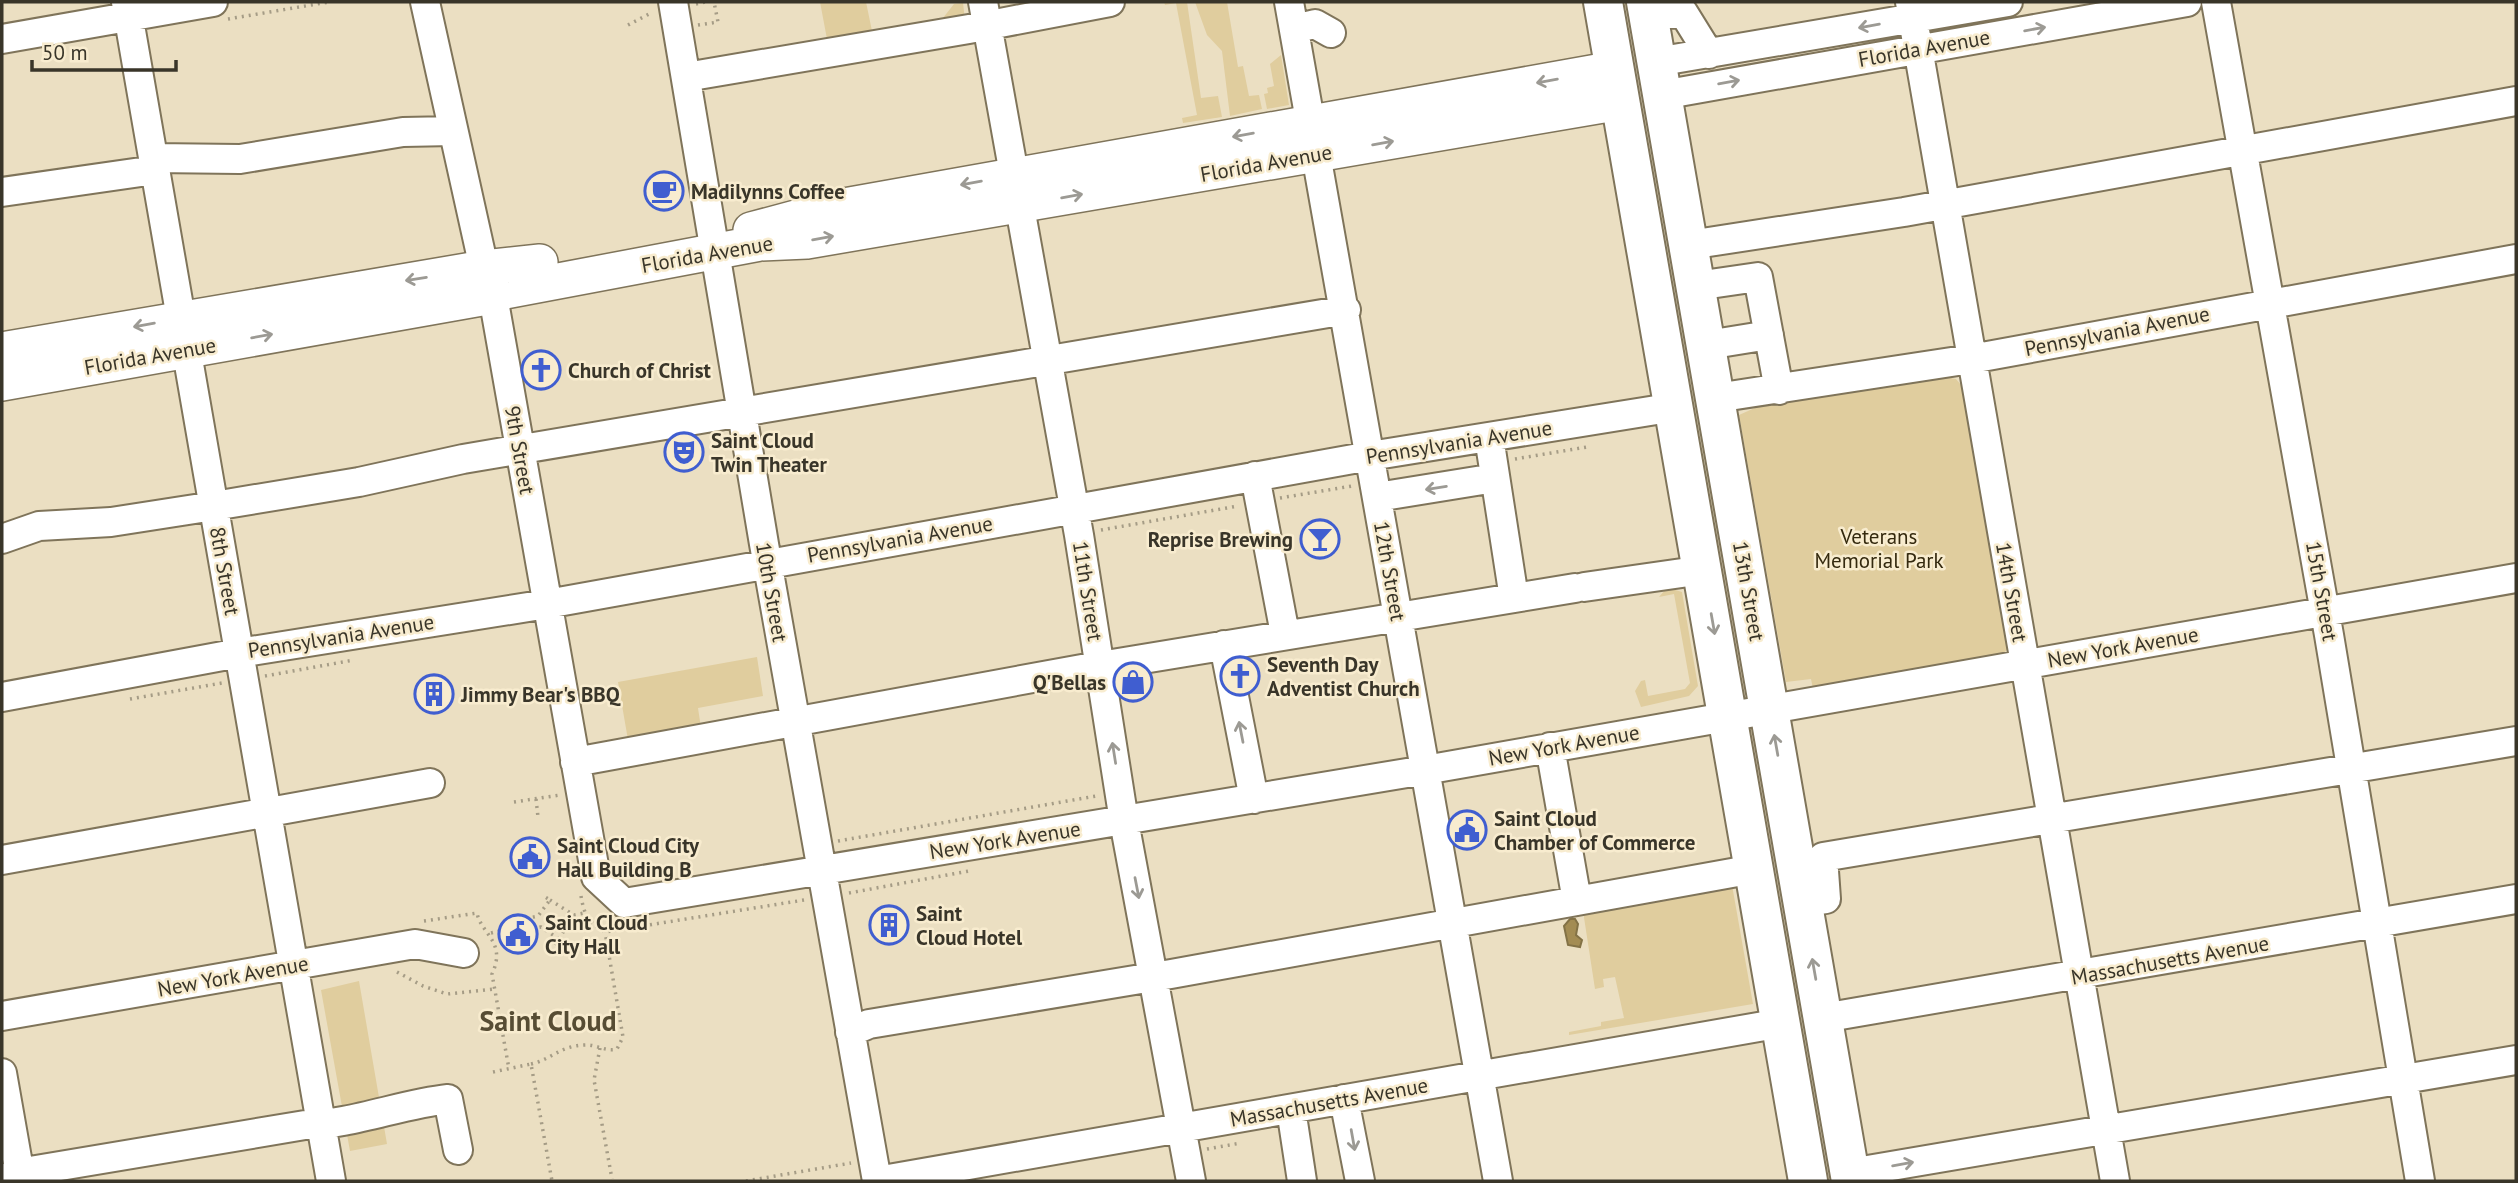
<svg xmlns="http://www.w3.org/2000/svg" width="2518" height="1183" font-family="'PT Sans',sans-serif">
  <rect width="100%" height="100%" fill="#ebdfc2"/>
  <!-- green -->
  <path fill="#e0cd9e" d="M 820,2 L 866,2 L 872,31 L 827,39 Z
    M 1164,2 L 1187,2 L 1201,98 L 1218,96 L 1222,117 L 1183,123 L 1182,118 L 1197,115 L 1176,3 L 1165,5 Z
    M 1195,2 L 1227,2 L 1238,67 L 1243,66 L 1249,96 L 1259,95 L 1262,109 L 1230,116 L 1222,51 L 1207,35 Z
    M 963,3 L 965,20 L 939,23 L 954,4 Z
    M 1281,55 L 1289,105 L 1267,109 L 1264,94 L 1268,93 L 1267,88 L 1274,86 L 1270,64 Z
    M 1935,375 L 1956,379 L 1968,393 L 2011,645 L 1998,660 L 1813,689 L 1811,679 L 1786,682 L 1739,415 L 1757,407 Z
    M 1672,589 L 1682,592 L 1698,686 L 1689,696 L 1641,707 L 1635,691 L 1641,681 L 1645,680 L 1648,696 L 1685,689 L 1690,683 L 1674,594 L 1659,597 L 1665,590 Z
    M 757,657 L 763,696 L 698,708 L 701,728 L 628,740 L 618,682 Z
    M 1732,885 L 1753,1004 L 1569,1035 L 1569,1032 L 1601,1026 L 1601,1022 L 1624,1018 L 1615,977 L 1603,979 L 1604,987 L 1595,989 L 1583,911 Z
    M 359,981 L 387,1144 L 350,1151 L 321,990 Z"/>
  <!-- water -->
  <path fill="#a38c53" stroke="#837246" stroke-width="2" d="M 1570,919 L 1575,919 L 1578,924 L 1576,935 L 1582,940 L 1580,947 L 1568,945 L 1564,926 Z"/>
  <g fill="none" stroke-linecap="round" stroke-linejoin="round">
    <!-- minor casing -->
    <g stroke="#7f745a" stroke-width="32">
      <path id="minor" d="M 126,2 L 331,1181
        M 425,2 L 484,268 L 493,296 L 596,877 L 624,903 L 1425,770 L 2516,578
        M 673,2 L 764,544 L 877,1181
        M 983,2 L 1079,535 L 1124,821 L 1191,1181
        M 1289,2 L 1498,1181
        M 1910,2 L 2115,1181
        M 2216,2 L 2329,635 L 2420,1181
        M 1649,17 L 1683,12 L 1709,54
        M 1294,29 L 1315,24 L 1331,33
        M 2,39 L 213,2
        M 1656,62 L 2008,2
        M 686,77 L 969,29 L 1110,2
        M 1662,95 L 2187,2
        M 153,158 L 240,159 L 403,132 L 453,131
        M 2,192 L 155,170
        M 1689,245 L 1904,212 L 2516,101
        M 1696,286 L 1758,277 L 1779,390
        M 1707,345 L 1769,335
        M 1716,398 L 1971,359 L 2516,259
        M 1489,437 L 1514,598
        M 1255,476 L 1285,634
        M 1377,497 L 1495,478
        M 2,539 L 39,526 L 111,522 L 214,506 L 359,482 L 463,459 L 1346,310
        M 1584,587 L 1703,570
        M 1224,645 L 1254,799
        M 2,697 L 239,653 L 547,604 L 1370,456 L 1675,407
        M 1550,747 L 1577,901
        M 575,762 L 1082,669 L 1575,588
        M 2,860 L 430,783
        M 1803,902 L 1826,899 L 1823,857 L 2516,741
        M 2,1016 L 415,944 L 464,953
        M 1823,1018 L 2516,899
        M 850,1032 L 869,1024 L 1171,974 L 1754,869
        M 2,1073 L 21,1181
        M 1344,1099 L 1360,1181
        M 1291,1109 L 1302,1181
        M 1850,1173 L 2516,1060
        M 2,1179 L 30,1171 L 305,1125 C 349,1125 402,1104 448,1099 L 458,1150
        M 877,1181 L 1781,1023"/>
    </g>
    <!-- major casing -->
    <g stroke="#7f745a" stroke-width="38">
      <path id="major" d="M 751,230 L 833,208 L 1614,69
        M 2,350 L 484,268 L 540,262
        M 2,383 L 493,296 L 505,291 L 760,243 L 807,241 L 1621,102"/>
    </g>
    <!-- highway casing -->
    <g stroke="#7f745a" stroke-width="42">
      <path id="highway" d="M 1603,2 L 1808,1181
        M 1646,2 L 1851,1181"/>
    </g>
    <!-- path -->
    <path stroke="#a59c86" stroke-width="3.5" stroke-dasharray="2 5" stroke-linecap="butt" d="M 696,4 L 705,2
      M 228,19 L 329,2
      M 628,25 L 651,13
      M 698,25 L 718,22 L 714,2
      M 1515,459 L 1587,447
      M 1280,498 L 1352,486
      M 1101,530 L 1238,506
      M 265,676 L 354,660
      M 130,699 L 222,683
      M 536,799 L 538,817
      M 514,802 L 560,795
      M 838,841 L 1096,796
      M 849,893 L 969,871
      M 581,896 C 584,914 588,923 605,932 L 804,900
      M 550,900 L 574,915 L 584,913
      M 424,921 L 477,913 C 481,934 507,942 492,974 L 509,1069
      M 529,924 L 531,929 L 541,927 L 559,939
      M 491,933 L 529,924 L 529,918 L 538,916 L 550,900 L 545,897
      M 555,945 L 574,915
      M 397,972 L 423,986 L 447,994 L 495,989
      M 600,1048 L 594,1080 L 612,1179
      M 531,1064 C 550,1060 560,1046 584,1045 C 596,1044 605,1052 617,1049 L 623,1037 L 605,932
      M 493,1072 L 531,1064 L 552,1181
      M 1207,1149 L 1241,1143
      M 746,1181 L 851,1163"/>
    <!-- minor -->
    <use href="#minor" stroke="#fff" stroke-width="28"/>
    <!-- major -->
    <use href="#major" stroke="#fff" stroke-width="35"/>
    <!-- highway -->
    <use href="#highway" stroke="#fff" stroke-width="38"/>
  </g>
  <!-- one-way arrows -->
  <defs><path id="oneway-shaft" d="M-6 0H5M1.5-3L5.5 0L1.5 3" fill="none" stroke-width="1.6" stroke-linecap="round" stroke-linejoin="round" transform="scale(1.75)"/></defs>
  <g stroke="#9c9a94">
    <use href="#oneway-shaft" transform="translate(1869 26) rotate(170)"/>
    <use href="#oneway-shaft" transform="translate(2035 29) rotate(-10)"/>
    <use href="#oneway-shaft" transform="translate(1547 81) rotate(170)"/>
    <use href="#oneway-shaft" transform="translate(1729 82) rotate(-10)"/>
    <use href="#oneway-shaft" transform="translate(1243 135) rotate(170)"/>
    <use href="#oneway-shaft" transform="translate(1383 143) rotate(-10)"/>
    <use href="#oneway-shaft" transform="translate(971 183) rotate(170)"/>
    <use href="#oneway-shaft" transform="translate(1072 196) rotate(-10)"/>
    <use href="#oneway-shaft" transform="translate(823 238) rotate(-10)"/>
    <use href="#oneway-shaft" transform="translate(416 279) rotate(171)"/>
    <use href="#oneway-shaft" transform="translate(144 325) rotate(170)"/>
    <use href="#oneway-shaft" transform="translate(262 336) rotate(-10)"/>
    <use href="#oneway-shaft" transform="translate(1436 488) rotate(171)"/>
    <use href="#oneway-shaft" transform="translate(1713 624) rotate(80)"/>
    <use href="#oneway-shaft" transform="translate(1241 732) rotate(-101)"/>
    <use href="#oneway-shaft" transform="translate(1776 745) rotate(-100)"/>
    <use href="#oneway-shaft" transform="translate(1114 753) rotate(-99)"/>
    <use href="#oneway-shaft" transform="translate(1137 888) rotate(79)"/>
    <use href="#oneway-shaft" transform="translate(1814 969) rotate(-100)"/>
    <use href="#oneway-shaft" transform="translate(1353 1140) rotate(80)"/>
    <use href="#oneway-shaft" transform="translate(1903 1164) rotate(-10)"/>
  </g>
  <!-- icons -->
  <defs>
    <g id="cafe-ring" transform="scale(2.0125)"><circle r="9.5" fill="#f8eccf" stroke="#405ed0" stroke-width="1.5"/><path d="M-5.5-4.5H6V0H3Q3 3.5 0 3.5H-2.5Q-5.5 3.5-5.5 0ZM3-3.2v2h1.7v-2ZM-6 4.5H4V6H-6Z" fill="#405ed0"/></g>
    <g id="church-ring" transform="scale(2.0125)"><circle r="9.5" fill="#f8eccf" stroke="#405ed0" stroke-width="1.5"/><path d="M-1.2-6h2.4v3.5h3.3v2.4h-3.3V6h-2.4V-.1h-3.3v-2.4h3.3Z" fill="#405ed0"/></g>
    <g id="theatre-ring" transform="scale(2.0125)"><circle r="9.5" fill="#f8eccf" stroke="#405ed0" stroke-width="1.5"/><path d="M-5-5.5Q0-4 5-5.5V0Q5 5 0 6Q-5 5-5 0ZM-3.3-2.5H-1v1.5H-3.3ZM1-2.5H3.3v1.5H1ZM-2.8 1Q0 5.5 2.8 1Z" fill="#405ed0"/></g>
    <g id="bar-ring" transform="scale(2.0125)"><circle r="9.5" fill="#f8eccf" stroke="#405ed0" stroke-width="1.5"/><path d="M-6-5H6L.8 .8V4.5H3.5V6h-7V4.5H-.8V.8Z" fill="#405ed0"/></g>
    <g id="shop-ring" transform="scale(2.0125)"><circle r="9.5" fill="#f8eccf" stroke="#405ed0" stroke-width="1.5"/><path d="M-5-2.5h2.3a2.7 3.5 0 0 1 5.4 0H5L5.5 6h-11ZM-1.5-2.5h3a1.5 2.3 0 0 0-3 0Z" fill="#405ed0"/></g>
    <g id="building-ring" transform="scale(2.0125)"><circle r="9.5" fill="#f8eccf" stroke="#405ed0" stroke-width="1.5"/><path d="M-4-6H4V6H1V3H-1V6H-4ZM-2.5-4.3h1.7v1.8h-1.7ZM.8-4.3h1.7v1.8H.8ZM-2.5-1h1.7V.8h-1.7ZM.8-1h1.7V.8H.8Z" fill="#405ed0"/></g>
    <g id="civic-ring" transform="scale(2.0125)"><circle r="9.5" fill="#f8eccf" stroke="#405ed0" stroke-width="1.5"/><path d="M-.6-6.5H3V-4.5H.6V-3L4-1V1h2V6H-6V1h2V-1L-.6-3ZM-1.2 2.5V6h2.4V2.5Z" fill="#405ed0"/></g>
  </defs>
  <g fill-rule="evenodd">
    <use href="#cafe-ring" x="664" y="191"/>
    <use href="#church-ring" x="541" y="370"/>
    <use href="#theatre-ring" x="684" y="452"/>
    <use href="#bar-ring" x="1320" y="539"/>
    <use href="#church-ring" x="1240" y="676"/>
    <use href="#shop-ring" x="1133" y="682"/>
    <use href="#building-ring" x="434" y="694"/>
    <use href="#civic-ring" x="1467" y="830"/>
    <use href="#civic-ring" x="530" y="857"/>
    <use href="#building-ring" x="889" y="925"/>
    <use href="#civic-ring" x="518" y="934"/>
  </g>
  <g text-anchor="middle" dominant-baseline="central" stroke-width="5" stroke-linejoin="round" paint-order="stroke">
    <!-- street labels -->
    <g font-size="21" fill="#393529" stroke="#f8eccf">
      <text transform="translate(1924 48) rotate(-10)">Florida Avenue</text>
      <text transform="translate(1266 163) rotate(-10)">Florida Avenue</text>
      <text transform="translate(707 254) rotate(-10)">Florida Avenue</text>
      <text transform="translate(2117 331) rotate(-11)">Pennsylvania Avenue</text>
      <text transform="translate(150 356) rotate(-10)">Florida Avenue</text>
      <text transform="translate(1459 442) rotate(-9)">Pennsylvania Avenue</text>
      <text transform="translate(520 450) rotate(80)">9th Street</text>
      <text transform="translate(900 539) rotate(-10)">Pennsylvania Avenue</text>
      <text transform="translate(225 571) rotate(80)">8th Street</text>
      <text transform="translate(1390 571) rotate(80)">12th Street</text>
      <text transform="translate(1088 591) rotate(81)">11th Street</text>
      <text transform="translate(1749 591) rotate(80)">13th Street</text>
      <text transform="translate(2322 591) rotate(80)">15th Street</text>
      <text transform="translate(772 592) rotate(80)">10th Street</text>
      <text transform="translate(2012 592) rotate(80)">14th Street</text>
      <text transform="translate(341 636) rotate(-9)">Pennsylvania Avenue</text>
      <text transform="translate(2123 647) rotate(-10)">New York Avenue</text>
      <text transform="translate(1564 745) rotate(-10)">New York Avenue</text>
      <text transform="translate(1005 840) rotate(-9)">New York Avenue</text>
      <text transform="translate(2170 960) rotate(-10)">Massachusetts Avenue</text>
      <text transform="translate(233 976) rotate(-10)">New York Avenue</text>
      <text transform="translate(1329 1102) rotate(-10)">Massachusetts Avenue</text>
    </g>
    <!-- poi labels -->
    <g font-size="21" font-weight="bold" fill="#393529" stroke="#f8eccf" text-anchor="start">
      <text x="691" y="191">Madilynns Coffee</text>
      <text x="568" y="370">Church of Christ</text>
      <text x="711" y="440">Saint Cloud<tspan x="711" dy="24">Twin Theater</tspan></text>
      <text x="1293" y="539" text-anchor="end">Reprise Brewing</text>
      <text x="1267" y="664">Seventh Day<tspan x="1267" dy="24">Adventist Church</tspan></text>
      <text x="1106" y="682" text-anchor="end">Q'Bellas</text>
      <text x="461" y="694">Jimmy Bear's BBQ</text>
      <text x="1494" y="818">Saint Cloud<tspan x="1494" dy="24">Chamber of Commerce</tspan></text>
      <text x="557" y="845">Saint Cloud City<tspan x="557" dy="24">Hall Building B</tspan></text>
      <text x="916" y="913">Saint<tspan x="916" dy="24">Cloud Hotel</tspan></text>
      <text x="545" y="922">Saint Cloud<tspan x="545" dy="24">City Hall</tspan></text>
    </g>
    <!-- park labels -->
    <g font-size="21" fill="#34290e" stroke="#f8eccf">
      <text x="1879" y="536">Veterans<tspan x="1879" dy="24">Memorial Park</tspan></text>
    </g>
    <!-- district labels -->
    <g font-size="28" font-weight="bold" fill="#574d34" stroke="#f8eccf">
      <text x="548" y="1020">Saint Cloud</text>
    </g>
  </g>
  <!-- border -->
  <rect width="2518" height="1183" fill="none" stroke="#393529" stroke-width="7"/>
  <!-- scale -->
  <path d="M32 60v10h144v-10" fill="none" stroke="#393529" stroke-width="3.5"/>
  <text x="42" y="60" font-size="21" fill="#393529" stroke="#f8eccf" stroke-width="5" paint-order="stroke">50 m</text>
</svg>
